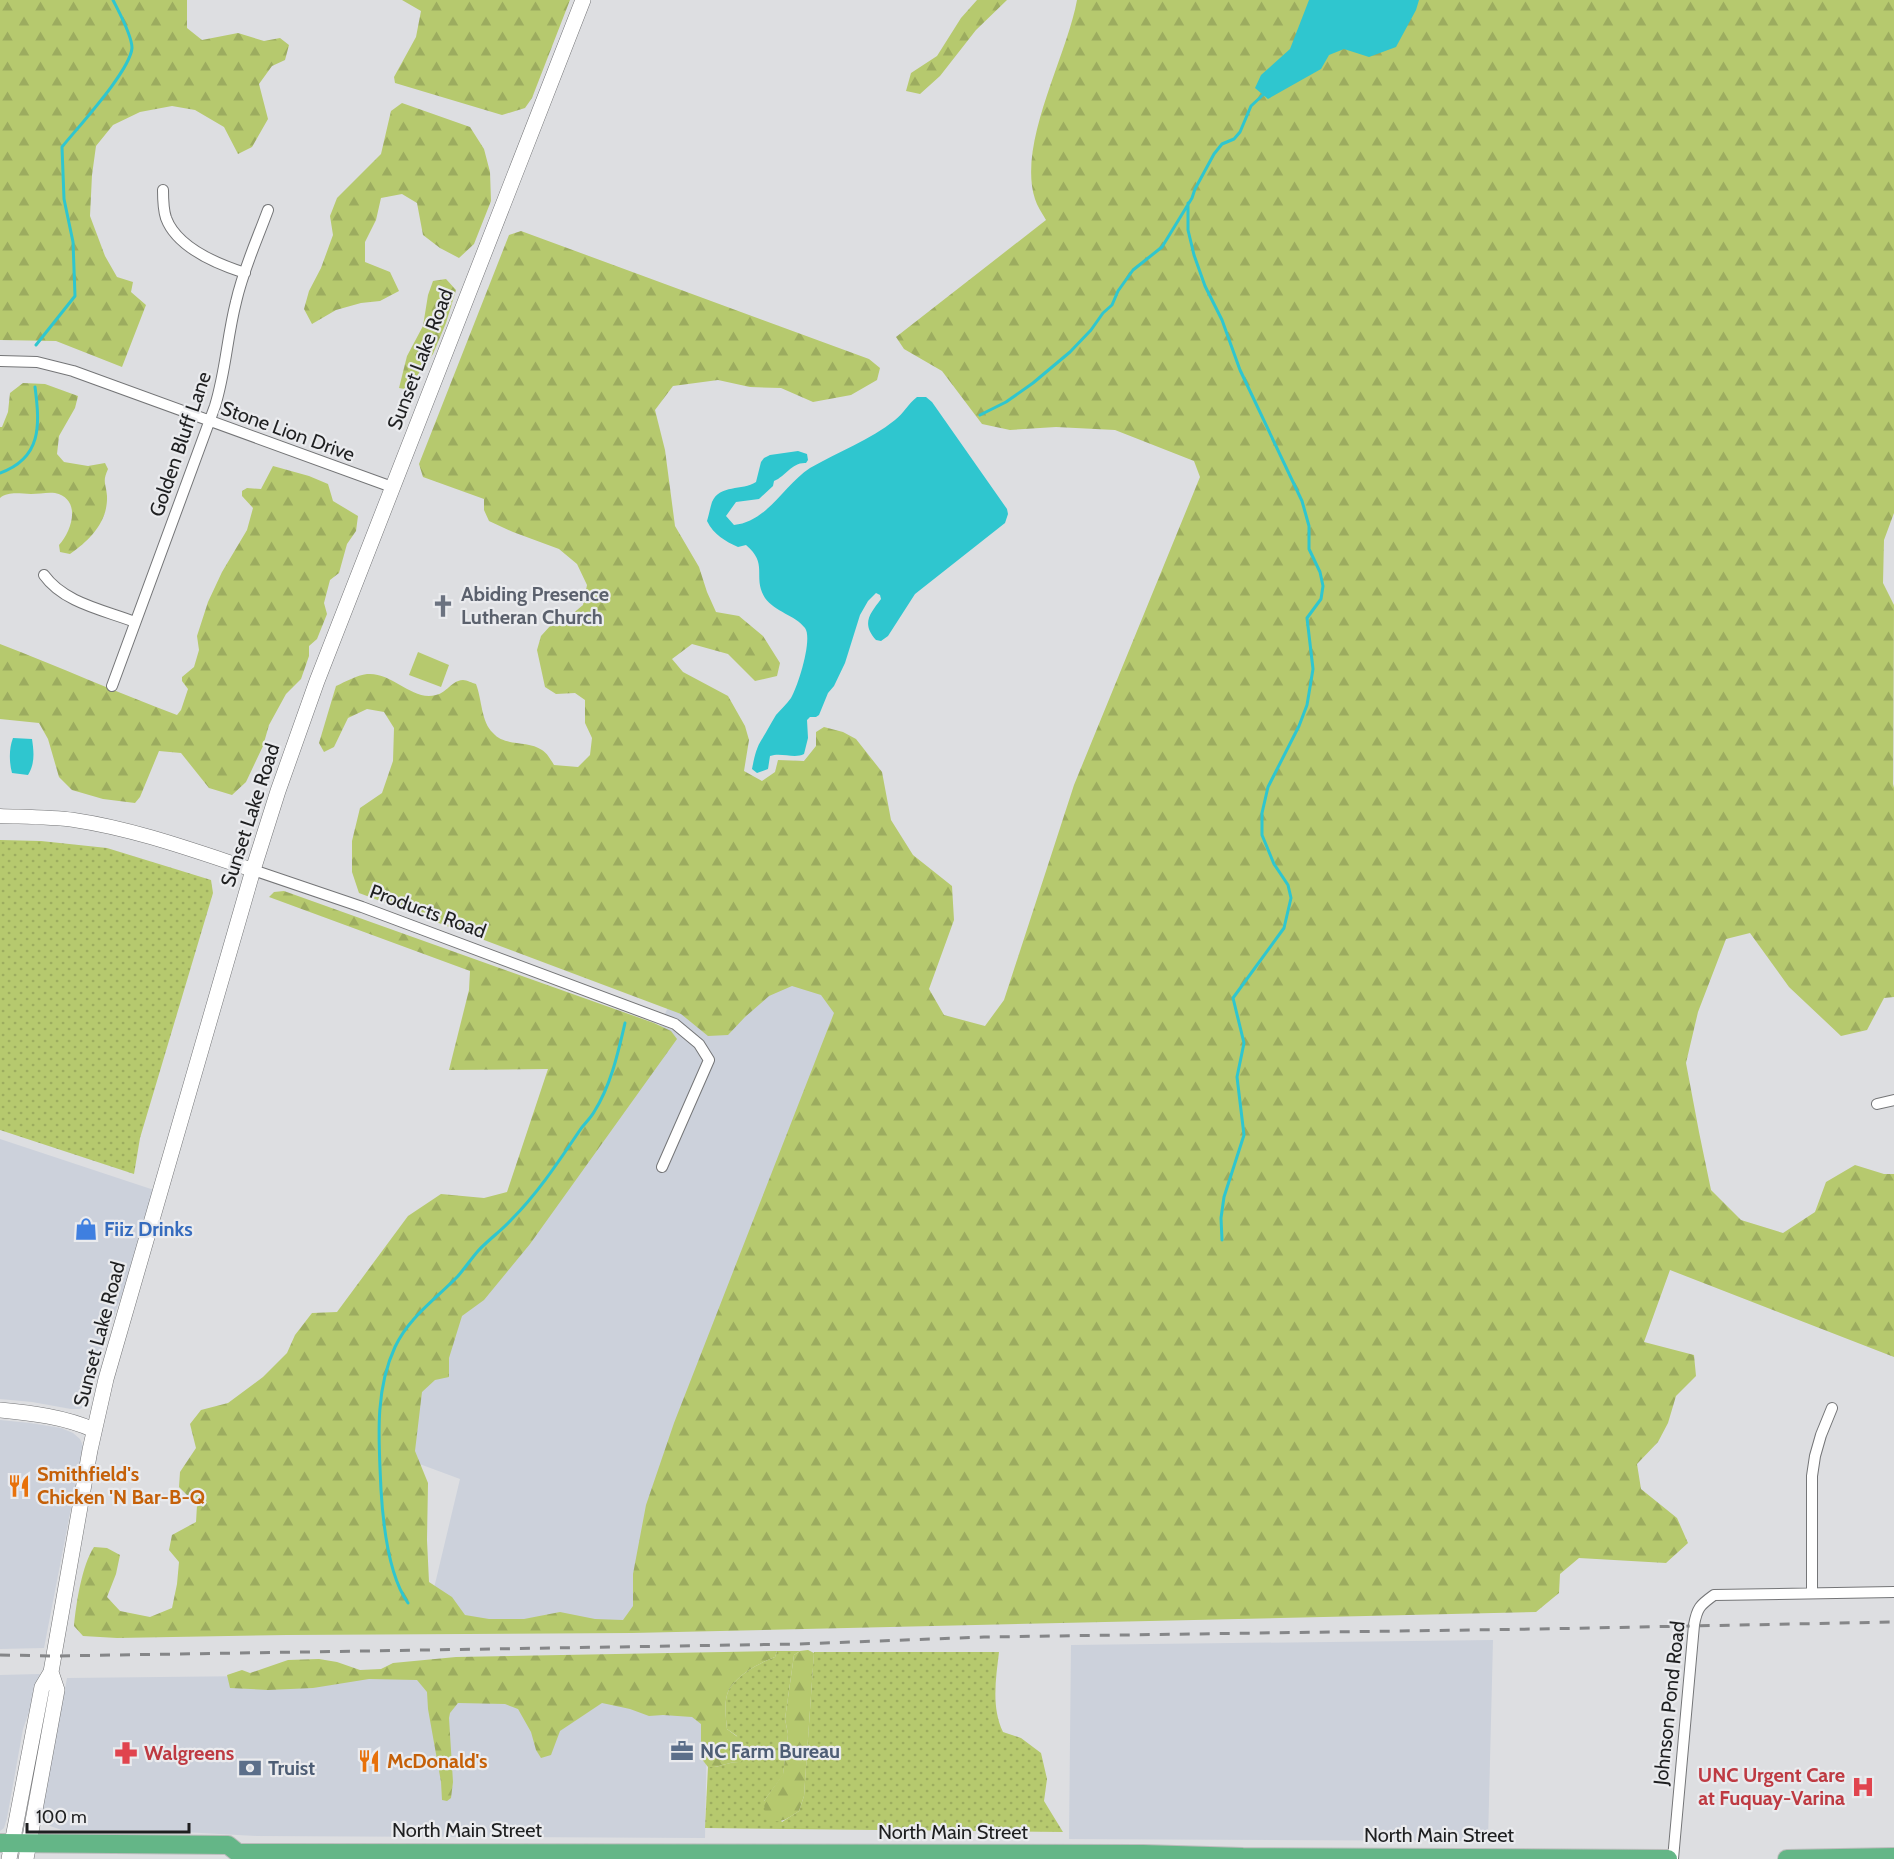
<svg xmlns="http://www.w3.org/2000/svg" width="1894" height="1859" font-family="Cabin,sans-serif">
  <defs>
    <pattern id="grass-dots" width="8" height="8" patternUnits="userSpaceOnUse" patternTransform="scale(1.5)"><rect width="8" height="8" fill="#b6c96e"/><path d="M2 2h.1M6 6h.1" fill="none" stroke="#9cac5f" stroke-width="1.8" stroke-linecap="round"/></pattern>
    <pattern id="forest-firs" width="22" height="20" patternUnits="userSpaceOnUse" patternTransform="scale(1.5)"><rect width="22" height="20" fill="#b6c96e"/><path d="M5 1l3.5 6h-7zM16 11l3.5 6h-7z" fill="#9cac5f"/></pattern>
  </defs>
  <rect width="100%" height="100%" fill="#dddee1"/>
  <!-- built -->
  <path fill="#ccd1db" d="M 870,963 L 633,1623 L 425,1626 L 460,1479 L 398,1456 L 420,1333 L 656,1033 L 671,1001 Z
    M 0,1139 L 154,1190 L 126,1284 L 102,1348 L 86,1405 L 80,1409 L 71,1409 L 32,1402 L 0,1399 Z
    M 0,1420 L 30,1423 L 61,1428 L 73,1433 L 80,1439 L 83,1446 L 44,1648 L 0,1649 Z
    M 1493,1640 L 1488,1841 L 1069,1839 L 1071,1645 Z
    M 708,1671 L 705,1838 L 257,1836 L 147,1830 L 62,1830 L 50,1826 L 45,1820 L 42,1812 L 67,1678 Z
    M 40,1674 L 37,1689 L 23,1729 L 7,1818 L 4,1828 L 0,1831 L 0,1675 Z"/>
  <!-- grass -->
  <path fill="url(#grass-dots)" d="M 0,840 L 41,841 L 107,848 L 211,880 L 213,893 L 140,1138 L 134,1174 L 0,1130 Z
    M 777,1651 L 800,1651 L 794,1655 L 785,1719 L 788,1734 L 783,1775 L 764,1801 L 782,1822 L 799,1811 L 804,1796 L 814,1652 L 999,1652 C 996,1678 991,1707 1003,1732 L 1021,1738 L 1041,1753 L 1047,1779 L 1044,1801 L 1063,1832 L 705,1828 L 708,1767 C 720,1768 728,1761 741,1762 L 737,1736 L 727,1729 C 726,1718 724,1706 727,1695 C 732,1677 759,1663 775,1657 Z"/>
  <!-- forest -->
  <path fill="url(#forest-firs)" d="M 0,0 L 187,0 L 187,28 L 202,40 L 238,33 L 264,41 L 280,38 L 289,45 L 285,60 L 272,66 L 259,84 L 268,119 L 252,147 L 238,154 L 224,127 L 195,110 L 172,106 L 140,112 L 113,125 L 96,146 L 92,175 L 90,216 L 105,256 L 117,277 L 133,282 L 131,292 L 146,305 L 122,367 L 56,341 L 0,340 Z
    M 402,0 L 570,0 L 532,98 L 525,108 L 502,115 L 395,83 L 394,77 L 416,37 L 421,11 Z
    M 977,0 L 1007,0 L 976,30 L 940,76 L 920,94 L 906,91 L 911,73 L 937,56 L 961,18 Z
    M 1077,0 L 1894,0 L 1894,513 L 1884,540 L 1883,583 L 1894,605 L 1893,784 L 1894,788 L 1894,997 L 1884,998 L 1867,1030 L 1841,1036 L 1789,987 L 1750,933 L 1726,939 L 1698,1012 L 1686,1063 L 1699,1132 L 1711,1190 L 1741,1220 L 1783,1233 L 1815,1212 L 1826,1182 L 1855,1165 L 1884,1174 L 1894,1174 L 1894,1357 L 1670,1270 L 1644,1342 L 1694,1355 L 1696,1376 L 1676,1396 L 1668,1423 L 1658,1442 L 1637,1464 L 1641,1489 L 1677,1518 L 1688,1543 L 1666,1563 L 1579,1558 L 1560,1574 L 1559,1593 L 1536,1612 L 632,1633 L 287,1635 L 117,1638 L 83,1636 L 74,1626 C 76,1604 82,1565 94,1547 L 107,1548 L 120,1555 L 116,1574 L 107,1597 L 120,1611 L 150,1617 L 172,1608 L 177,1584 L 179,1562 L 169,1550 L 172,1535 L 196,1522 L 197,1505 L 179,1487 L 180,1472 L 196,1448 L 190,1424 L 201,1410 L 228,1403 L 263,1377 L 287,1353 L 295,1335 L 312,1313 L 337,1312 L 408,1216 L 441,1194 L 484,1198 L 507,1192 L 548,1069 L 449,1070 L 469,990 L 470,971 L 269,897 L 274,892 L 284,891 L 654,1023 L 671,1031 L 677,1039 L 530,1244 L 484,1300 L 462,1316 L 449,1358 L 449,1377 L 435,1380 L 422,1392 L 415,1451 L 428,1483 L 427,1540 L 429,1582 L 452,1597 L 465,1615 L 489,1619 L 524,1619 L 560,1612 L 595,1619 L 623,1620 L 633,1606 L 633,1574 L 646,1505 L 674,1423 L 834,1013 L 821,995 L 792,986 L 769,996 L 745,1017 L 728,1035 L 708,1036 L 681,1014 L 359,893 L 352,872 L 352,841 L 360,808 L 382,793 L 393,761 L 394,728 L 384,712 L 367,709 L 348,718 L 334,747 L 324,752 L 319,743 L 336,686 C 345,682 357,675 367,674 C 390,672 407,695 429,696 C 447,696 449,681 463,680 C 467,680 472,683 476,684 C 482,699 481,722 493,733 C 505,747 528,740 542,750 C 547,753 551,760 554,765 L 578,767 L 590,755 L 592,738 L 585,723 L 585,700 L 575,693 L 556,694 L 545,687 L 537,650 L 541,636 L 551,625 L 571,615 L 583,605 L 587,585 L 577,564 L 559,549 L 513,532 L 489,521 L 484,510 L 484,499 L 423,477 L 419,464 L 509,235 L 521,231 L 869,359 L 880,368 L 877,380 L 851,395 L 813,402 L 781,388 L 750,387 L 718,380 L 673,386 L 655,410 L 665,450 L 675,526 L 699,567 L 707,592 L 716,612 L 739,616 L 763,636 L 780,663 L 777,676 L 755,681 L 728,654 L 692,644 L 672,659 L 683,672 L 728,696 L 745,726 L 749,740 L 744,771 L 762,781 L 775,772 L 778,760 L 804,761 L 816,746 L 816,732 L 824,727 L 843,732 L 856,739 L 882,772 L 891,820 L 913,855 L 952,886 L 954,920 L 929,989 L 944,1015 L 985,1026 L 1004,1000 L 1074,785 L 1200,477 L 1194,461 L 1115,430 L 1056,427 L 1010,430 L 982,424 L 942,371 L 904,349 L 896,337 L 1046,220 C 1042,213 1037,206 1035,199 C 1017,144 1067,56 1077,0 Z
    M 402,103 L 470,127 L 484,149 L 490,172 L 491,201 L 474,244 L 459,258 L 440,248 L 423,235 L 417,203 L 402,194 L 381,198 L 376,220 L 365,242 L 365,262 L 390,272 L 399,291 L 380,301 L 361,303 L 336,310 L 312,324 L 304,309 L 309,291 L 321,268 L 333,235 L 330,216 L 337,198 L 381,154 L 391,111 Z
    M 446,279 L 456,290 L 446,323 L 433,354 L 420,371 L 410,390 L 399,388 L 407,356 L 423,326 L 428,295 L 433,281 Z
    M 23,383 L 45,384 L 78,396 L 75,408 L 59,436 L 57,454 L 64,462 L 88,466 L 105,463 L 108,469 C 102,482 106,483 107,496 C 108,522 90,540 70,554 L 60,552 L 59,545 C 72,531 82,499 55,493 C 47,492 39,494 31,494 C 20,494 9,491 0,498 L 0,427 L 2,427 L 8,412 L 10,393 Z
    M 273,466 L 309,476 L 328,484 L 333,501 L 358,516 L 356,531 L 347,544 L 339,573 L 330,580 L 324,603 L 327,614 L 317,639 L 309,646 L 309,656 L 301,679 L 286,694 L 269,725 L 263,746 L 246,782 L 232,795 L 209,788 L 181,753 L 159,751 L 140,797 L 135,803 L 103,799 L 72,790 L 59,777 L 48,739 L 39,723 L 0,719 L 0,644 C 60,667 118,693 177,715 L 181,710 L 188,689 L 182,681 L 182,677 L 194,667 L 199,650 L 197,636 L 208,602 L 222,572 L 247,530 L 253,508 L 242,496 L 242,491 L 247,488 L 261,489 Z
    M 808,1650 L 814,1653 L 804,1796 L 799,1811 C 787,1819 779,1826 765,1817 L 764,1801 L 783,1774 L 788,1734 L 785,1719 L 794,1655 L 800,1651 Z
    M 777,1651 L 775,1657 C 759,1663 732,1677 727,1695 C 724,1706 726,1718 727,1729 L 747,1744 L 747,1755 L 741,1762 C 728,1761 720,1768 708,1767 L 701,1758 L 701,1724 L 692,1717 L 663,1715 L 649,1716 L 630,1709 L 602,1703 L 560,1731 L 551,1755 L 541,1758 L 536,1750 L 531,1732 L 518,1709 L 505,1704 L 458,1703 L 450,1713 L 449,1718 L 453,1782 L 451,1798 L 447,1801 L 442,1800 L 441,1782 L 428,1709 L 427,1692 L 417,1680 L 369,1679 L 313,1688 L 268,1690 L 230,1688 L 227,1675 L 242,1670 L 250,1673 L 288,1660 L 319,1659 L 337,1662 L 360,1670 L 381,1669 L 393,1663 L 456,1657 Z"/>
  <!-- green -->
  <path fill="#b6c96e" d="M 418,652 L 449,665 L 441,687 L 409,675 Z"/>
  <!-- water -->
  <path fill="#2fc6cf" d="M 1309,0 L 1419,0 L 1416,10 L 1396,47 L 1369,57 L 1344,49 L 1329,55 L 1321,69 L 1268,99 L 1255,88 L 1261,75 L 1290,49 Z
    M 917,397 L 926,397 L 932,402 L 1007,509 L 1008,514 L 1005,523 L 915,594 L 888,636 L 881,641 L 876,640 C 861,623 870,614 881,599 L 880,595 L 876,593 L 868,601 L 860,615 L 845,663 L 834,686 L 828,693 L 819,715 L 816,717 L 810,717 L 807,720 L 808,738 L 804,754 C 794,759 781,752 770,756 L 768,769 L 757,773 L 752,769 C 754,759 756,748 762,739 C 767,731 771,723 776,715 C 781,709 787,704 791,698 C 798,686 813,639 805,628 C 795,615 775,612 765,598 C 752,577 769,564 746,545 L 738,547 C 725,541 714,535 707,521 C 709,515 710,508 712,502 C 720,484 742,491 756,482 L 761,462 L 764,458 L 770,455 L 798,451 L 807,454 L 808,460 L 806,463 C 792,462 786,476 774,481 L 773,486 L 759,499 L 736,502 L 726,516 L 734,525 C 767,522 784,485 810,468 C 838,452 870,440 895,420 C 904,413 908,404 917,397 Z
    M 13,738 L 32,739 C 34,752 35,764 28,775 L 12,773 C 9,762 9,748 13,738 Z"/>
  <g fill="none" stroke-linecap="round" stroke-linejoin="round">
    <!-- stream -->
    <path stroke="#2fc6cf" stroke-width="3" d="M 1188,203 L 1188,230 L 1194,255 L 1205,286 L 1222,320 L 1240,370 L 1302,501 L 1309,526 L 1309,549 L 1320,572 L 1323,586 L 1321,599 L 1307,618 L 1313,669 L 1307,705 L 1299,726 L 1268,787 L 1262,813 L 1262,835 L 1274,864 L 1288,885 L 1291,898 L 1284,928 L 1233,998 L 1244,1043 L 1237,1077 L 1244,1135 L 1224,1197 L 1221,1218 L 1222,1240
      M 36,345 L 75,296 L 73,242 L 64,199 L 62,147 C 78,127 130,71 132,48 C 132,35 119,12 113,0
      M 980,415 L 1006,402 L 1033,383 L 1070,352 L 1091,330 L 1103,313 L 1112,305 L 1118,291 L 1133,270 L 1162,247 L 1192,198 L 1195,189 L 1214,154 L 1222,144 L 1234,139 L 1240,132 L 1251,106 L 1265,93
      M 0,473 C 42,458 40,425 35,387
      M 408,1603 C 388,1575 383,1523 381,1490 C 379,1442 374,1392 395,1347 C 409,1317 436,1299 458,1276 C 465,1268 471,1259 478,1251 C 488,1240 501,1231 511,1220 C 538,1193 559,1161 580,1130 C 584,1124 590,1119 594,1112 C 611,1085 618,1053 625,1023"/>
    <!-- minor casing -->
    <g stroke="#747577" stroke-width="12">
      <path id="minor" d="M 163,190 C 163,199 163,209 166,218 C 177,248 217,264 245,273
        M 0,361 L 37,362 L 73,371 L 392,487
        M 44,575 C 64,603 104,610 135,622
        M 112,686 L 215,406 C 226,370 227,337 236,302 C 243,270 257,240 268,210
        M 253,870 L 362,907 L 675,1024 L 699,1044 L 709,1060 L 662,1167
        M 1877,1104 L 1894,1100
        M 1812,1593 L 1812,1476 L 1815,1456 L 1821,1435 L 1832,1408
        M 1673,1859 L 1694,1625 C 1697,1608 1700,1605 1714,1595 L 1894,1592"/>
    </g>
    <!-- tertiary casing -->
    <g stroke="#747577" stroke-width="15">
      <path id="tertiary" d="M 0,816 C 25,817 50,817 74,820 C 135,829 195,851 253,870"/>
    </g>
    <!-- secondary casing -->
    <g stroke="#747577" stroke-width="16">
      <path id="secondary" d="M 0,1410 C 32,1413 65,1417 94,1430
        M 9,1859 L 42,1687 L 51,1672 L 90,1450 L 106,1379 L 253,870 L 278,791 L 317,681 L 583,0
        M 26,1859 L 57,1690 L 51,1672"/>
    </g>
    <!-- trunk casing -->
    <g stroke="#bcbcbc" stroke-width="20">
      <path id="trunk" d="M 0,1843 L 228,1845 L 238,1853 L 1143,1854 L 1243,1857 L 1668,1859
        M 1787,1859 L 1894,1857"/>
    </g>
    <!-- minor -->
    <use href="#minor" stroke="#fff" stroke-width="10"/>
    <!-- tertiary -->
    <use href="#tertiary" stroke="#fff" stroke-width="14"/>
    <!-- secondary -->
    <use href="#secondary" stroke="#fff" stroke-width="15"/>
    <!-- trunk -->
    <use href="#trunk" stroke="#64b687" stroke-width="18"/>
    <!-- rail -->
    <path stroke="#858688" stroke-width="3" stroke-dasharray="10 10" stroke-linecap="butt" d="M 0,1655 L 54,1656 L 799,1644 L 984,1637 L 1538,1629 L 1894,1622"/>
  </g>
  <!-- icons -->
  <defs>
    <g id="church-bare" transform="scale(1.8)"><path d="M-1.2-6h2.4v3.5h3.3v2.4h-3.3V6h-2.4V-.1h-3.3v-2.4h3.3Z" fill="#6b7280" stroke="#eaebee" stroke-width="2.5" paint-order="stroke"/></g>
    <g id="shop-bare" transform="scale(1.8)"><path d="M-5-2.5h2.3a2.7 3.5 0 0 1 5.4 0H5L5.5 6h-11ZM-1.5-2.5h3a1.5 2.3 0 0 0-3 0Z" fill="#3f7fe0" stroke="#eaebee" stroke-width="2.5" paint-order="stroke"/></g>
    <g id="restaurant-bare" transform="scale(1.8)"><path d="M-5-6h1v4h1v-4h1v4h1v-4h1v5L-1.5 .5V6h-2V.5L-5-1ZM5-6V6H3V1.5H1.5Q1.5-4 5-6Z" fill="#e8710a" stroke="#eaebee" stroke-width="2.5" paint-order="stroke"/></g>
    <g id="office-bare" transform="scale(1.8)"><path d="M-6-3h4V-5.5h4V-3h4V5H-6ZM-1-4.5V-3h2v-1.5ZM-6 0V1H6V0Z" fill="#5c6f8a" stroke="#eaebee" stroke-width="2.5" paint-order="stroke"/></g>
    <g id="pharmacy-bare" transform="scale(1.8)"><path d="M-2-6h4v4h4v4h-4v4h-4v-4h-4v-4h4Z" fill="#e0444e" stroke="#eaebee" stroke-width="2.5" paint-order="stroke"/></g>
    <g id="bank-bare" transform="scale(1.8)"><path d="M-6-4H6V4H-6ZM0-2.3a2.3 2.3 0 1 0 0 4.6a2.3 2.3 0 1 0 0-4.6Z" fill="#5c6f8a" stroke="#eaebee" stroke-width="2.5" paint-order="stroke"/></g>
    <g id="hospital-bare" transform="scale(1.8)"><path d="M-5-5h3v3.5h4V-5h3V5h-3V1.5h-4V5h-3Z" fill="#e0444e" stroke="#eaebee" stroke-width="2.5" paint-order="stroke"/></g>
  </defs>
  <g fill-rule="evenodd">
    <use href="#church-bare" x="443" y="606"/>
    <use href="#shop-bare" x="86" y="1229"/>
    <use href="#restaurant-bare" x="19" y="1486"/>
    <use href="#office-bare" x="682" y="1751"/>
    <use href="#pharmacy-bare" x="126" y="1753"/>
    <use href="#restaurant-bare" x="369" y="1761"/>
    <use href="#bank-bare" x="250" y="1768"/>
    <use href="#hospital-bare" x="1863" y="1787"/>
  </g>
  <g text-anchor="middle" dominant-baseline="central" stroke-width="4.5" stroke-linejoin="round" paint-order="stroke">
    <!-- street labels -->
    <g font-size="20" fill="#1e1f20" stroke="#eaebee">
      <text transform="translate(420 359) rotate(-69)">Sunset Lake Road</text>
      <text transform="translate(288 431) rotate(20)">Stone Lion Drive</text>
      <text transform="translate(180 444) rotate(-71)">Golden Bluff Lane</text>
      <text transform="translate(250 815) rotate(-72)">Sunset Lake Road</text>
      <text transform="translate(428 911) rotate(20)">Products Road</text>
      <text transform="translate(99 1334) rotate(-75)">Sunset Lake Road</text>
      <text transform="translate(1669 1703) rotate(-84)">Johnson Pond Road</text>
      <text x="467" y="1830">North Main Street</text>
      <text x="953" y="1832">North Main Street</text>
      <text x="1439" y="1835">North Main Street</text>
    </g>
    <!-- worship labels -->
    <g font-size="20" font-weight="bold" fill="#5b616d" stroke="#eaebee" text-anchor="start">
      <text x="461" y="594">Abiding Presence<tspan x="461" dy="23">Lutheran Church</tspan></text>
    </g>
    <!-- shop labels -->
    <g font-size="20" font-weight="bold" fill="#366cbe" stroke="#eaebee" text-anchor="start">
      <text x="104" y="1229">Fiiz Drinks</text>
    </g>
    <!-- food labels -->
    <g font-size="20" font-weight="bold" fill="#c56008" stroke="#eaebee" text-anchor="start">
      <text x="37" y="1474">Smithfield's<tspan x="37" dy="23">Chicken 'N Bar-B-Q</tspan></text>
      <text x="387" y="1761">McDonald's</text>
    </g>
    <!-- service labels -->
    <g font-size="20" font-weight="bold" fill="#4e5e75" stroke="#eaebee" text-anchor="start">
      <text x="700" y="1751">NC Farm Bureau</text>
      <text x="268" y="1768">Truist</text>
    </g>
    <!-- health labels -->
    <g font-size="20" font-weight="bold" fill="#be3a42" stroke="#eaebee" text-anchor="start">
      <text x="144" y="1753">Walgreens</text>
      <text x="1845" y="1775" text-anchor="end">UNC Urgent Care<tspan x="1845" dy="23">at Fuquay-Varina</tspan></text>
    </g>
  </g>
  <!-- scale -->
  <path d="M27 1823v9h162v-9" fill="none" stroke="#1e1f20" stroke-width="3"/>
  <text x="36" y="1823" font-size="18" fill="#1e1f20" stroke="#eaebee" stroke-width="4.5" paint-order="stroke">100 m</text>
</svg>
